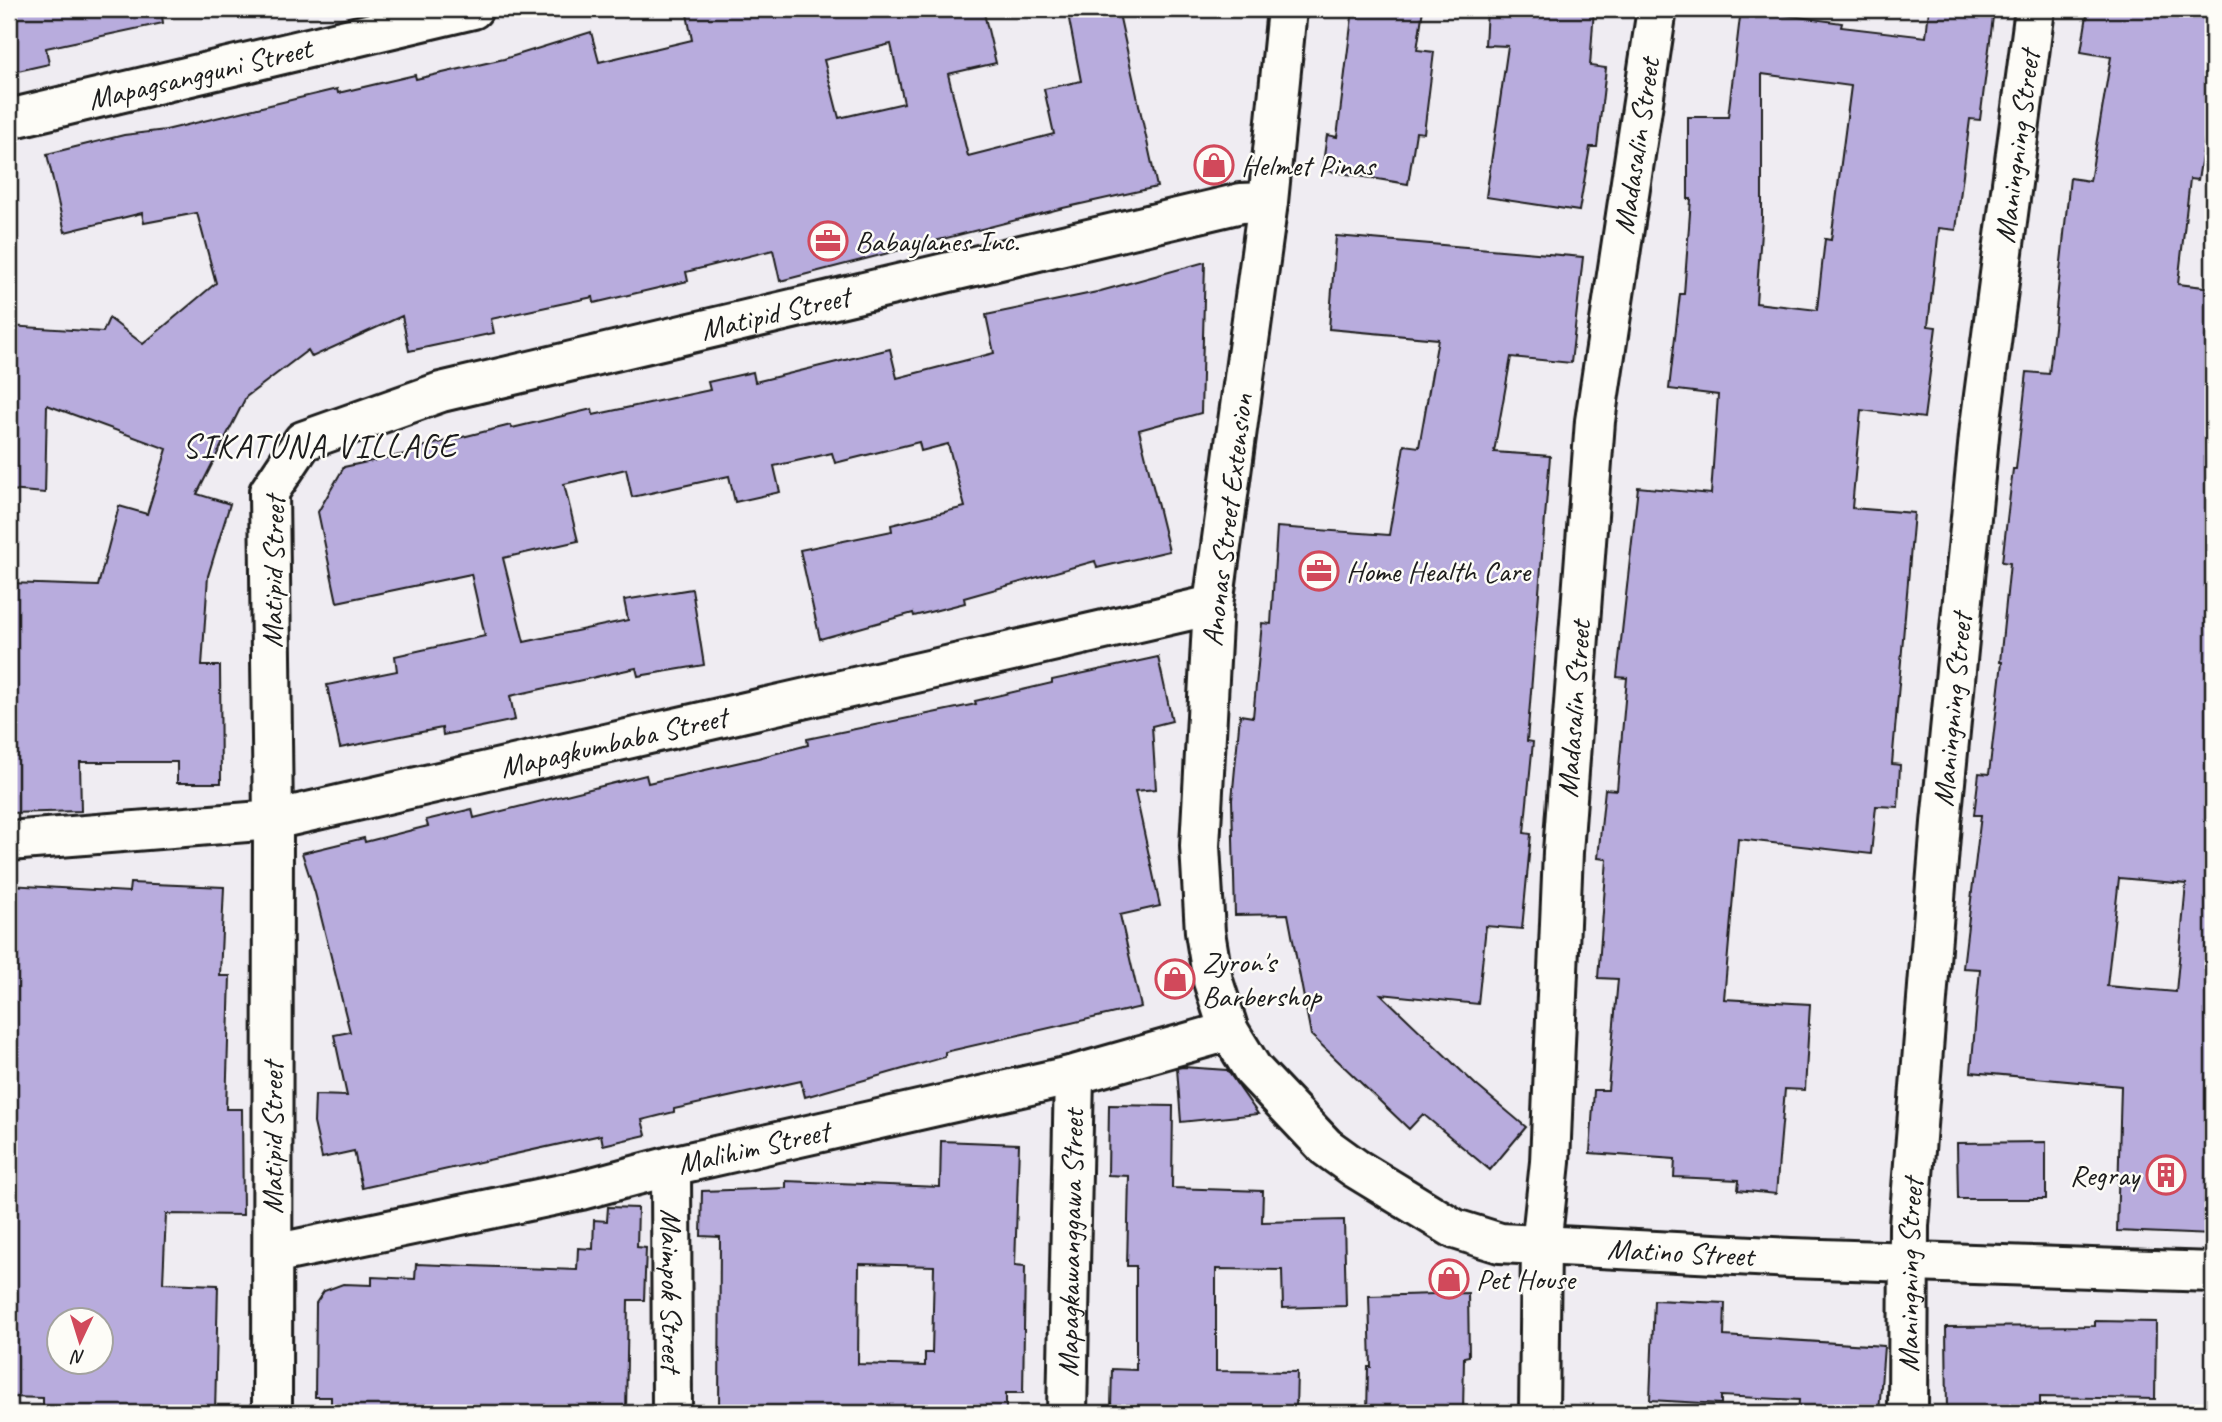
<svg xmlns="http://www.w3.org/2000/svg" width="2222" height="1422" font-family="Caveat,sans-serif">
  <rect width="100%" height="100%" fill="#efecf2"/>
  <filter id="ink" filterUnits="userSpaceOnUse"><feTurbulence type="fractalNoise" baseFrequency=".0143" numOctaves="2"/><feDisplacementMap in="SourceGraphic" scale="14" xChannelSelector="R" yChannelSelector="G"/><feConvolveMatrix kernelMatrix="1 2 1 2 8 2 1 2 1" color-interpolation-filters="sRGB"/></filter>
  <g filter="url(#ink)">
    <!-- building -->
    <path fill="#b8acdd" stroke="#1c1c1c" stroke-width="2" fill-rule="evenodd" d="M 9,9 L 161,9 L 163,23 L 46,48 L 49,64 L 9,73 Z
      M 686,9 L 983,9 L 996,63 L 948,74 L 968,156 L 1054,134 L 1044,89 L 1081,81 L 1067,9 L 1118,9 L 1157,187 L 1063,208 L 780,281 L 773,250 L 686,272 L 688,281 L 594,303 L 593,297 L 491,319 L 494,333 L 409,351 L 402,316 L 312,357 L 308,350 L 246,397 L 197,494 L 230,504 L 208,576 L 202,666 L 220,666 L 221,783 L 177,783 L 177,762 L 80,762 L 81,811 L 9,813 L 9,583 L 98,586 L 119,506 L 147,514 L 167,449 L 47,405 L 45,493 L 9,490 L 9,326 L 103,332 L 109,318 L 143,344 L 216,283 L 197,213 L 144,223 L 142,213 L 65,232 L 47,154 L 124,135 L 166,130 L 337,89 L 338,93 L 415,75 L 416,79 L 504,59 L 591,32 L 599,62 L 692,40 ZM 891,44 L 904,103 L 839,118 L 824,60 Z
      M 1353,9 L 1423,9 L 1417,50 L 1434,52 L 1424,133 L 1416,132 L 1408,184 L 1322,170 L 1327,135 L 1337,137 Z
      M 1487,9 L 1594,9 L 1590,66 L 1606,68 L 1597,147 L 1590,147 L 1579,211 L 1486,197 L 1508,46 L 1485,45 Z
      M 1741,9 L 1762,9 L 1762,12 L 1842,23 L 1841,27 L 1926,37 L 1929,9 L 1994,9 L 1980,120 L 1970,119 L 1956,230 L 1939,228 L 1928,326 L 1936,327 L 1924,418 L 1861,410 L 1852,508 L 1914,513 L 1892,764 L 1900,765 L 1898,807 L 1876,806 L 1871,854 L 1738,839 L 1724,999 L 1810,1004 L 1805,1090 L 1785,1089 L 1776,1194 L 1738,1190 L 1739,1180 L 1674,1177 L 1675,1159 L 1590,1153 L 1594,1090 L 1608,1090 L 1618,979 L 1598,978 L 1607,859 L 1598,858 L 1605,789 L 1617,790 L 1627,678 L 1617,677 L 1638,487 L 1711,494 L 1718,395 L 1669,389 L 1680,294 L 1684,294 L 1691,199 L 1688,199 L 1688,117 L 1728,117 ZM 1762,74 L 1851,86 L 1831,240 L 1825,239 L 1817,310 L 1756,303 L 1762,218 Z
      M 2088,9 L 2213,9 L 2213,90 L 2198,180 L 2190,179 L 2178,284 L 2213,288 L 2213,1235 L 2117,1231 L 2121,1086 L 1971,1072 L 1980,969 L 1963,968 L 1981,815 L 1974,815 L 1979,773 L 1989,774 L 2002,662 L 2000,662 L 2010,563 L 2002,562 L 2013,469 L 2016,469 L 2027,372 L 2049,374 L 2070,178 L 2090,181 L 2111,57 L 2081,52 ZM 2119,878 L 2186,884 L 2176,992 L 2107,986 Z
      M 1336,236 L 1583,257 L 1571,363 L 1511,357 L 1494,452 L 1550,456 L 1527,741 L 1533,742 L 1524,833 L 1531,834 L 1522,929 L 1486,926 L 1478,1004 L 1381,994 L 1476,1085 L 1526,1127 L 1490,1170 L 1423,1114 L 1409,1129 L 1311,1035 L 1288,914 L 1235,915 L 1232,800 L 1240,715 L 1253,717 L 1262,623 L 1271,624 L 1277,527 L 1389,535 L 1404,445 L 1419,447 L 1438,339 L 1329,329 Z
      M 1205,262 L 1201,413 L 1139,430 L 1169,551 L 1097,568 L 1095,561 L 964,598 L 965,603 L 914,616 L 913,613 L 820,639 L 800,550 L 892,531 L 891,525 L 965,507 L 948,444 L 921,451 L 919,442 L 835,463 L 832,453 L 774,466 L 780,492 L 735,502 L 729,476 L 632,497 L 626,469 L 564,484 L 578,541 L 503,558 L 524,642 L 628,620 L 624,600 L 692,589 L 704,665 L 638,676 L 636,668 L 510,696 L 515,720 L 443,735 L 442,728 L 340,748 L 327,685 L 397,671 L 395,656 L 485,636 L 471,574 L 337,602 L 318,512 L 344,467 L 419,451 L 418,448 L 511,425 L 512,428 L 592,409 L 593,415 L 710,390 L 708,382 L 753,372 L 755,382 L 890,349 L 897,378 L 994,353 L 986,315 L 1097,292 Z
      M 1158,657 L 1172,721 L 1152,726 L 1156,789 L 1135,791 L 1160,906 L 1120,915 L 1141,1007 L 945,1052 L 945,1057 L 805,1097 L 801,1081 L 674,1109 L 674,1112 L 642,1120 L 646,1135 L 603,1145 L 601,1135 L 362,1188 L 354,1151 L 322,1158 L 314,1123 L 315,1095 L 347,1096 L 334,1035 L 350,1032 L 315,893 L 302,853 L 364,838 L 365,842 L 428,826 L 426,820 L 472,809 L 474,818 L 646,775 L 648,783 L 758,758 L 808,745 L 807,739 L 976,704 L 975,701 L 1052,683 L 1052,680 Z
      M 130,883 L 224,887 L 220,976 L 230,976 L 226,1109 L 242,1109 L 243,1215 L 166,1214 L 163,1283 L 218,1285 L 215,1413 L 99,1413 L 99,1410 L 43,1409 L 43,1398 L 9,1397 L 9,885 L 129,892 ZM 60,1320 L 102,1320 L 102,1362 L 60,1362 Z
      M 1183,1067 L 1227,1070 L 1258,1114 L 1181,1122 L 1177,1068 Z
      M 1109,1105 L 1173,1106 L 1172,1188 L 1263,1191 L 1262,1222 L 1344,1220 L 1346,1306 L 1283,1308 L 1282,1270 L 1216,1269 L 1216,1371 L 1297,1372 L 1296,1409 L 1111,1407 L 1112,1369 L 1136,1370 L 1136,1266 L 1127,1266 L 1129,1176 L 1108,1175 Z
      M 941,1141 L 1019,1144 L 1015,1265 L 1025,1266 L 1023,1393 L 1006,1393 L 1006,1413 L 719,1413 L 720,1237 L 701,1236 L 702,1191 L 786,1188 L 786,1181 L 940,1187 ZM 859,1264 L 934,1266 L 932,1353 L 925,1353 L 925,1366 L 858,1364 Z
      M 2046,1142 L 2046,1199 L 1958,1199 L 1957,1143 Z
      M 608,1207 L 638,1208 L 637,1247 L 646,1248 L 644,1300 L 628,1300 L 626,1413 L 331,1413 L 331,1397 L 315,1397 L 316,1303 L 324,1291 L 343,1284 L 372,1285 L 372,1277 L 415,1279 L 416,1264 L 577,1270 L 578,1248 L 593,1249 L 594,1220 L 607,1221 Z
      M 1468,1293 L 1469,1356 L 1464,1357 L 1463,1413 L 1367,1413 L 1368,1367 L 1371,1367 L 1369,1296 Z
      M 1654,1300 L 1725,1303 L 1724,1336 L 1884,1346 L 1879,1413 L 1798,1413 L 1799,1400 L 1721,1396 L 1721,1404 L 1650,1400 Z
      M 2095,1321 L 2156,1322 L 2155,1399 L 2040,1397 L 2040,1413 L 1947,1413 L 1946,1327 L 2095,1326 Z"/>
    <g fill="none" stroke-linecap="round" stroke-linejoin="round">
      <!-- minor casing -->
      <g stroke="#1c1c1c" stroke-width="44">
        <g id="minor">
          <path id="s1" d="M 1287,9 L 1268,202 L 1213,605 L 1200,846 L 1205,932 L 1213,981 L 1229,1031 L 1253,1070 L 1326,1147 L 1355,1168 L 1455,1229 L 1500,1243 L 1791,1258 L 2213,1272"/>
          <path id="s2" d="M 9,119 L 473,9"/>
          <path id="s3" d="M 9,841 L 273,820 L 1213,605"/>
          <path id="s4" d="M 671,1166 L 672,1413"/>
          <path id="s5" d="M 273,1254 L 581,1190 L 671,1166 L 1074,1075 L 1229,1031"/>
          <path id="s6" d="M 272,1413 L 273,820 L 269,492 L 303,441 L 441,392 L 1241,203 L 1268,202"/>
          <path id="s7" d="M 1067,1413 L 1074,1075"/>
          <path id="s8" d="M 1539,1413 L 1541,1246 L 1550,1162 L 1563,852 L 1595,421 L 1657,9"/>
          <path id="s9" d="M 1908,1413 L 1909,1226 L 1941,823 L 1980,426 L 2035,9"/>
        </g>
      </g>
      <!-- minor -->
      <use href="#minor" stroke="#fdfcf7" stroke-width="38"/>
    </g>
  </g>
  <!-- icons -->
  <defs>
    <g id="shop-ring" transform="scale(2.0125)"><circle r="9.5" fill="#fdfcf7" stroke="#d1495b" stroke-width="1.5"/><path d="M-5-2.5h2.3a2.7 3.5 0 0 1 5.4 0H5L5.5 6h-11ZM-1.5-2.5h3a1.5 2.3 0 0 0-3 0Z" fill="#d1495b"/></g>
    <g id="office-ring" transform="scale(2.0125)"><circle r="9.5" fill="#fdfcf7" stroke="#d1495b" stroke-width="1.5"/><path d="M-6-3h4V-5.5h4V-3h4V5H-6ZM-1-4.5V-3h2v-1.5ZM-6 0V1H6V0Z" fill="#d1495b"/></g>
    <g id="building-ring" transform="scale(2.0125)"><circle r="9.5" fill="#fdfcf7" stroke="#d1495b" stroke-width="1.5"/><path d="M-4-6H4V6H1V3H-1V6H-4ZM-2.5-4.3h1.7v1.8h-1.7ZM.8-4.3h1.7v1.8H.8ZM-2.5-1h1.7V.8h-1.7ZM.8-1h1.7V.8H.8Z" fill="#d1495b"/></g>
  </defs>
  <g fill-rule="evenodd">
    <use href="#shop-ring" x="1214" y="165"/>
    <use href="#office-ring" x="828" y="241"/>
    <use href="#office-ring" x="1319" y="571"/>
    <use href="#shop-ring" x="1175" y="979"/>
    <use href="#building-ring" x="2166" y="1175"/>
    <use href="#shop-ring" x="1449" y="1279"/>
  </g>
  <g text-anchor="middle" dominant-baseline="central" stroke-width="5" stroke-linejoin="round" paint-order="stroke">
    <!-- street labels -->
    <g font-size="30" fill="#1c1c1c" stroke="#fdfcf7">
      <text stroke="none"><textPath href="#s2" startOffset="196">Mapagsangguni Street</textPath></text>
      <text stroke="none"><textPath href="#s8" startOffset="1272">Madasalin Street</textPath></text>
      <text stroke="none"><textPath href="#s9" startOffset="1272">Maningning Street</textPath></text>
      <text stroke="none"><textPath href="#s6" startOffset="1472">Matipid Street</textPath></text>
      <text transform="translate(1227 520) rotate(-83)">Anonas Street Extension</text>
      <text transform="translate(273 572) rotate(-89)">Matipid Street</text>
      <text stroke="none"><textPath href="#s8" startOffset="705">Madasalin Street</textPath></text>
      <text stroke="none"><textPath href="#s9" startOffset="705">Maningning Street</textPath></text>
      <text stroke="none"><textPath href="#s3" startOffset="614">Mapagkumbaba Street</textPath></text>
      <text stroke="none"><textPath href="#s6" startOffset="275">Matipid Street</textPath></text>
      <text stroke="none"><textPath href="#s5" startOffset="492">Malihim Street</textPath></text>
      <text stroke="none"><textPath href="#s7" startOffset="170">Mapagkawanggawa Street</textPath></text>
      <text stroke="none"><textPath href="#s1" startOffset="1563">Matino Street</textPath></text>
      <text stroke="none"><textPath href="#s9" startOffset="138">Maningning Street</textPath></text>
      <text stroke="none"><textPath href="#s4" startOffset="124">Maimpok Street</textPath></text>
    </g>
    <!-- poi labels -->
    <g font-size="30" fill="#1c1c1c" stroke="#fdfcf7" text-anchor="start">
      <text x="1241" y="165">Helmet Pinas</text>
      <text x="855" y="241">Babaylanes Inc.</text>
      <text x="1346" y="571">Home Health Care</text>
      <text x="1202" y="962">Zyron's<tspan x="1202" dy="34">Barbershop</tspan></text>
      <text x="2139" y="1175" text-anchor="end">Regray</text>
      <text x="1476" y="1279">Pet House</text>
    </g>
    <!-- quarter labels -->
    <g font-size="33" letter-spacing="2" fill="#1c1c1c" stroke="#fdfcf7">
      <text x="320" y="446">SIKATUNA VILLAGE</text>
    </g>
  </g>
  <!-- margin -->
  <rect width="2222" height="1422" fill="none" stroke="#fdfcf7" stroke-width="35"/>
  <rect x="18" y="18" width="2187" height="1387" fill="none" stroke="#1c1c1c" stroke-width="2.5" filter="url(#ink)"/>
  <!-- north arrow -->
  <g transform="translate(80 1341) rotate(184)"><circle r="33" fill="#fdfcf7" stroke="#a3a29f" stroke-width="2"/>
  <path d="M0-5L12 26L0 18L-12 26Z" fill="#d1495b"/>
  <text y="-10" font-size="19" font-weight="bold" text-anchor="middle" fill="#1c1c1c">N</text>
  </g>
</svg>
